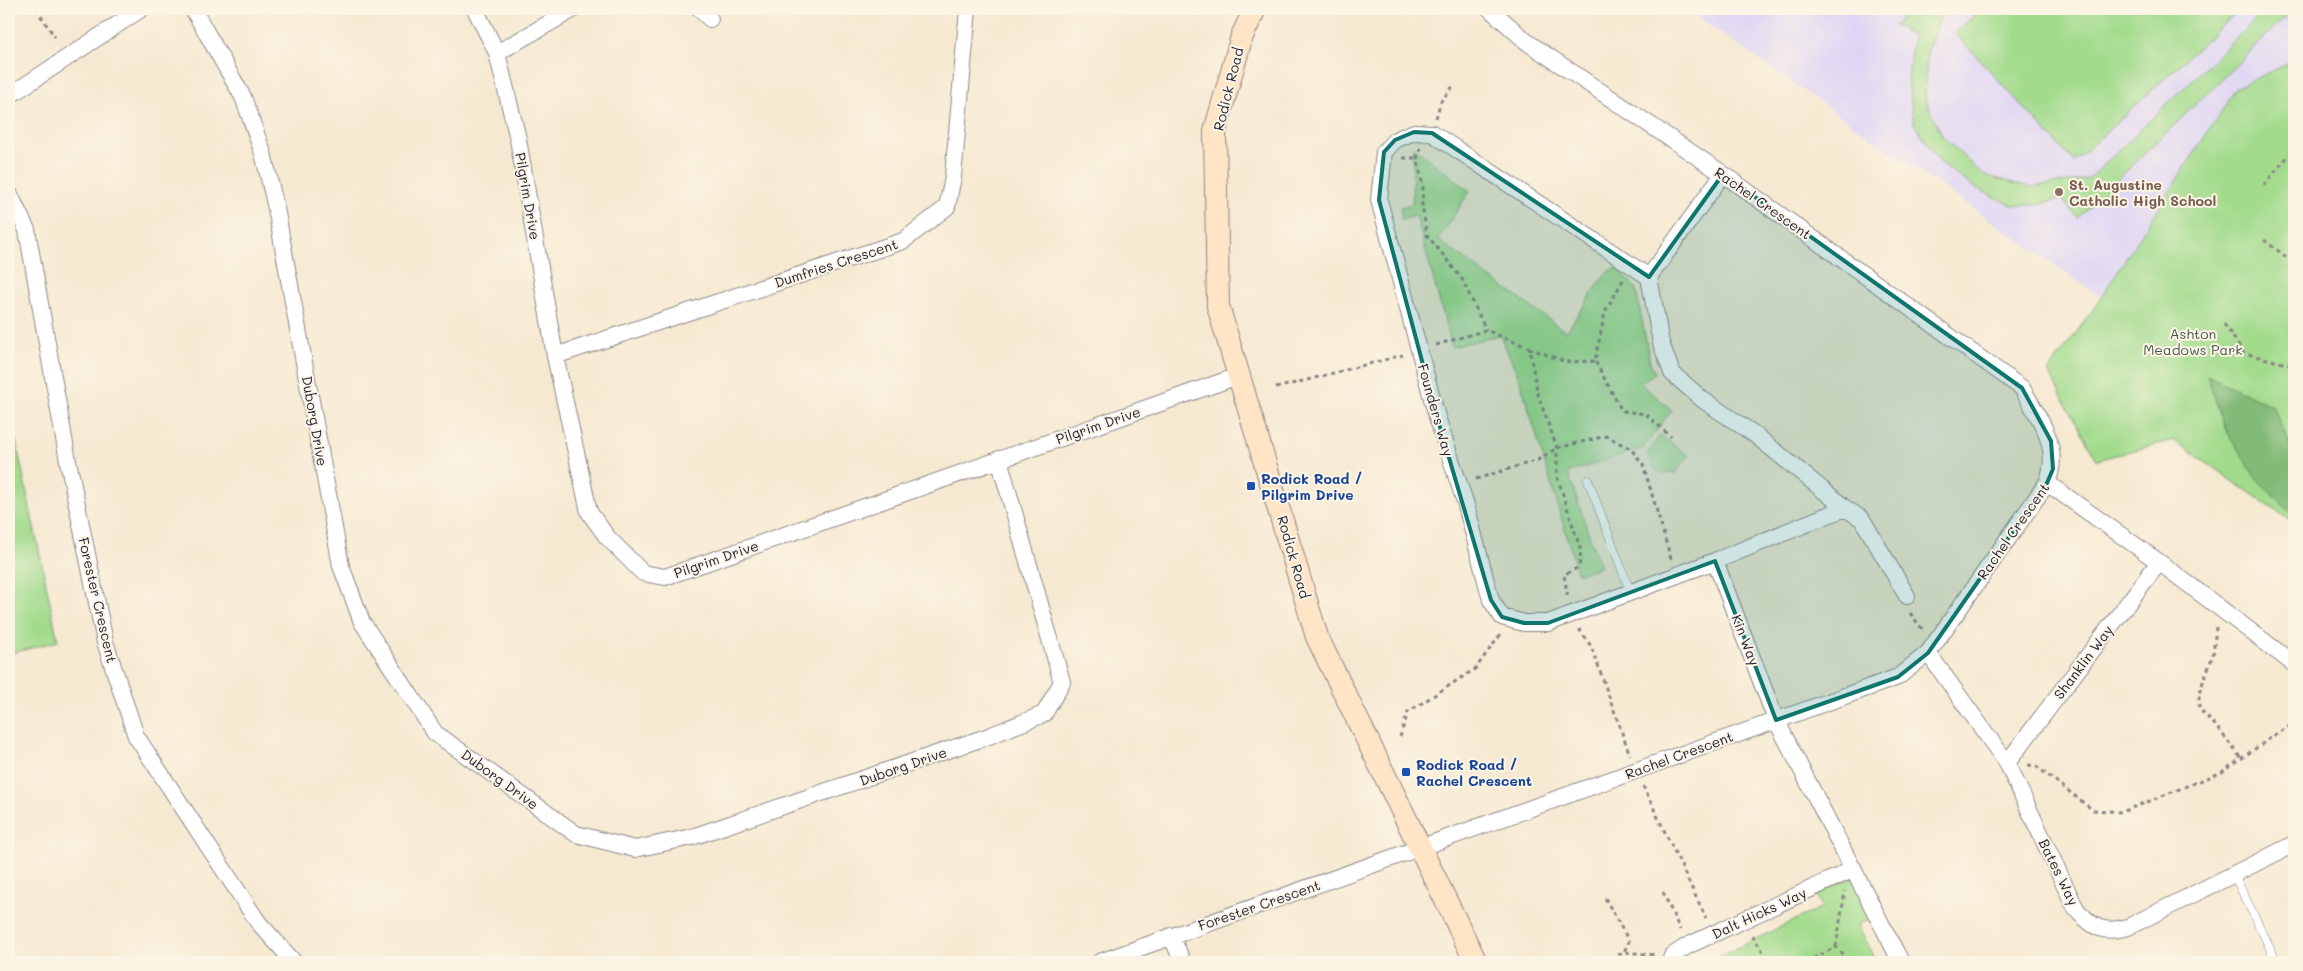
<svg xmlns="http://www.w3.org/2000/svg" width="2303" height="971" font-family="Mali,sans-serif">
  <rect width="100%" height="100%" fill="#fcf5e5"/>
  <filter id="ink" filterUnits="userSpaceOnUse"><feTurbulence type="fractalNoise" baseFrequency=".02" numOctaves="2"/><feDisplacementMap in="SourceGraphic" scale="10" xChannelSelector="R" yChannelSelector="G"/><feConvolveMatrix kernelMatrix="1 2 1 2 8 2 1 2 1" color-interpolation-filters="sRGB"/></filter>
  <filter id="wash" filterUnits="userSpaceOnUse"><feTurbulence type="fractalNoise" baseFrequency=".0096" numOctaves="4" result="noise"/><feDisplacementMap in="SourceGraphic" scale="20" xChannelSelector="R" yChannelSelector="G"/><feGaussianBlur stdDeviation="1.12" result="paint"/><feColorMatrix in="noise" values="0 0 0 0 0 0 0 0 0 0 0 0 0 0 0 0 0 1.4 0 .05"/><feComposite in="paint" operator="in"/></filter>
  <g filter="url(#wash)">
    <rect width="100%" height="100%" fill="#f6e9d1"/>
    <!-- built -->
    <path fill="#ded5f5" d="M 1686,9 L 2294,9 L 2294,61 L 2237,87 L 2101,297 Z"/>
    <!-- green -->
    <path fill="#a3db8d" stroke="#627e64" d="M 1911,9 L 1949,9 L 1941,17 L 1927,52 L 1925,98 L 1943,137 L 1983,175 L 2030,187 L 2089,179 L 2266,9 L 2294,9 L 2078,218 L 2062,199 L 2036,205 L 2012,205 L 1973,187 L 1939,161 L 1914,123 L 1908,81 L 1913,35 L 1894,25 Z
      M 1981,9 L 2240,9 L 2074,162 L 1955,33 Z
      M 2294,61 L 2294,523 L 2173,440 L 2097,460 L 2048,372 L 2094,308 L 2237,87 Z
      M 1413,147 L 1470,191 L 1438,240 L 1566,332 L 1606,273 L 1617,268 L 1636,289 L 1650,363 L 1655,373 L 1640,383 L 1672,410 L 1643,448 L 1568,473 L 1600,567 L 1578,574 L 1520,380 L 1500,335 L 1452,347 L 1416,216 L 1402,220 L 1400,207 L 1412,204 Z
      M 9,408 L 58,641 L 9,654 Z
      M 1660,435 L 1689,456 L 1675,473 L 1663,474 L 1653,467 L 1653,462 L 1647,455 Z
      M 1852,878 L 1873,917 L 1858,925 L 1877,962 L 1708,962 L 1822,907 L 1814,892 Z"/>
    <!-- forest -->
    <path fill="#82bb78" stroke="#526e5a" d="M 2207,375 L 2272,406 L 2294,453 L 2294,516 L 2255,477 L 2225,428 Z"/>
  </g>
  <g filter="url(#ink)">
    <g fill="none" stroke-linecap="round" stroke-linejoin="round">
      <!-- service casing -->
      <g stroke="#8c8686" stroke-width="9">
        <path id="service" d="M 1588,480 L 1630,591
          M 2234,875 L 2274,956"/>
      </g>
      <!-- minor casing -->
      <g stroke="#8c8686" stroke-width="18">
        <path id="minor" d="M 193,9 L 243,97 L 263,153 L 276,208 L 341,566 L 362,622 L 435,733 L 576,834 L 635,849 L 692,837 L 989,736 L 1044,714 L 1062,682 L 999,459
          M 475,9 L 497,53 L 518,139 L 555,356 L 589,512 L 607,537 L 643,573 L 665,577 L 1241,375
          M 700,9 L 710,19
          M 497,53 L 574,9
          M 9,96 L 141,9
          M 1723,174 L 1649,277 L 1661,343 L 1672,373 L 1703,400 L 1754,434 L 1845,508 L 1862,519 L 1907,596
          M 9,193 L 27,230 L 68,461 L 105,642 L 136,736 L 258,922 L 294,962
          M 1649,277 L 1432,133 L 1414,132 L 1395,140 L 1384,152 L 1379,200 L 1437,417 L 1466,505 L 1491,600 L 1502,617 L 1524,623 L 1548,623 L 1715,561 L 1845,508
          M 555,356 L 903,241 L 947,207 L 953,177 L 968,9
          M 2047,483 L 2159,562 L 2294,664
          M 1715,561 L 1776,720 L 1901,962
          M 1928,653 L 2007,763 L 2076,909 C 2093,928 2103,934 2128,927 L 2294,844
          M 2007,763 L 2159,562
          M 1171,936 L 1183,962
          M 1100,962 L 1898,677 L 1928,653 L 2047,483 C 2062,447 2039,419 2022,388 L 1723,174 L 1527,42 L 1490,9
          M 1670,962 L 1672,956 L 1687,946 L 1854,869"/>
      </g>
      <!-- secondary casing -->
      <g stroke="#8c8686" stroke-width="24">
        <path id="secondary" d="M 1255,9 L 1242,36 L 1215,131 L 1218,306 L 1317,637 L 1476,962"/>
      </g>
      <!-- path -->
      <path stroke="#8c8686" stroke-width="3" stroke-dasharray="4 4" stroke-linecap="butt" d="M 36,9 L 55,37
        M 1436,118 L 1441,101 L 1455,84
        M 1421,148 L 1417,155 L 1423,187 L 1422,204 L 1427,235 L 1462,279 L 1486,330
        M 1403,158 L 1417,158
        M 2264,185 L 2294,149
        M 2264,240 L 2294,263
        M 1623,280 L 1605,312 L 1595,361 L 1622,411 L 1646,414 L 1671,437
        M 2224,324 L 2244,353 L 2294,366
        M 1436,345 L 1486,330 L 1529,348 L 1538,395 L 1557,448 L 1557,476 L 1581,551 L 1579,567 L 1564,575 L 1568,598
        M 1529,348 L 1566,362 L 1595,361
        M 1276,388 L 1403,355
        M 1476,479 L 1538,460 L 1557,448 L 1606,436 L 1631,449 L 1643,464 L 1671,559
        M 1910,613 L 1923,630
        M 2216,627 L 2213,655 L 2199,693 L 2199,709 L 2217,727 L 2241,758
        M 1579,629 L 1591,646 L 1630,755
        M 1400,737 L 1408,712 L 1475,669 L 1501,634
        M 2028,765 L 2036,766 L 2093,810 L 2122,812 L 2222,772 L 2279,732 L 2294,724
        M 1643,786 L 1706,918
        M 1663,892 L 1680,930
        M 1605,898 L 1629,941 L 1624,952
        M 1752,935 L 1769,962
        M 1836,947 L 1845,891
        M 1604,962 L 1624,952 L 1656,955
        M 1806,962 L 1836,947 L 1851,962"/>
      <!-- service -->
      <use href="#service" stroke="#fff" stroke-width="8"/>
      <!-- minor -->
      <use href="#minor" stroke="#fff" stroke-width="16"/>
      <!-- secondary -->
      <use href="#secondary" stroke="#ffe4c6" stroke-width="22"/>
    </g>
  </g>
  <!-- marked area -->
  <path fill="#0f766e" fill-opacity="0.2" stroke="#0f766e" stroke-width="4" stroke-linejoin="round" d="M 1414,132 L 1432,133 L 1649,277 L 1723,174 L 2022,388 L 2051,441 L 2053,469 L 2047,483 L 1928,653 L 1898,677 L 1776,720 L 1715,561 L 1548,623 L 1524,623 L 1502,617 L 1491,600 L 1437,417 L 1379,200 L 1384,152 L 1395,140 Z"/>
  <!-- markers -->
  <circle fill="#8d6e63" stroke="#fcf5e5" stroke-width="2" cx="2059" cy="192" r="5"/>
  <g fill="#1a4fb4" stroke="#fcf5e5" stroke-width="2">
    <rect x="1246" y="481" width="10" height="10" rx="2.5"/>
    <rect x="1401" y="767" width="10" height="10" rx="2.5"/>
  </g>
  <g text-anchor="middle" dominant-baseline="central" stroke-width="4" stroke-linejoin="round" paint-order="stroke">
    <!-- street labels -->
    <g font-size="14" fill="#22223b" stroke="#fcf5e5">
      <text transform="translate(1228 89) rotate(-76)">Rodick Road</text>
      <text transform="translate(528 196) rotate(80)">Pilgrim Drive</text>
      <text transform="translate(1763 203) rotate(35)">Rachel Crescent</text>
      <text transform="translate(836 263) rotate(-18)">Dumfries Crescent</text>
      <text transform="translate(1436 410) rotate(74)">Founders Way</text>
      <text transform="translate(315 421) rotate(80)">Duborg Drive</text>
      <text transform="translate(1098 425) rotate(-19)">Pilgrim Drive</text>
      <text transform="translate(2013 531) rotate(-55)">Rachel Crescent</text>
      <text transform="translate(1294 557) rotate(74)">Rodick Road</text>
      <text transform="translate(716 559) rotate(-19)">Pilgrim Drive</text>
      <text transform="translate(98 600) rotate(77)">Forester Crescent</text>
      <text transform="translate(1746 640) rotate(69)">Kin Way</text>
      <text transform="translate(2083 662) rotate(-53)">Shanklin Way</text>
      <text transform="translate(1679 755) rotate(-20)">Rachel Crescent</text>
      <text transform="translate(903 766) rotate(-19)">Duborg Drive</text>
      <text transform="translate(500 779) rotate(36)">Duborg Drive</text>
      <text transform="translate(2059 872) rotate(64)">Bates Way</text>
      <text transform="translate(1259 905) rotate(-19)">Forester Crescent</text>
      <text transform="translate(1759 913) rotate(-25)">Dalt Hicks Way</text>
    </g>
    <!-- education labels -->
    <g font-size="14" font-weight="bold" fill="#785e54" stroke="#fcf5e5" text-anchor="start">
      <text x="2069" y="184">St. Augustine<tspan x="2069" dy="16">Catholic High School</tspan></text>
    </g>
    <!-- park labels -->
    <g font-size="14" fill="#495a54" stroke="#fcf5e5">
      <text x="2193" y="333">Ashton<tspan x="2193" dy="16">Meadows Park</tspan></text>
    </g>
    <!-- transit labels -->
    <g font-size="14" font-weight="bold" fill="#164399" stroke="#fcf5e5" text-anchor="start">
      <text x="1261" y="478">Rodick Road /<tspan x="1261" dy="16">Pilgrim Drive</tspan></text>
      <text x="1416" y="764">Rodick Road /<tspan x="1416" dy="16">Rachel Crescent</tspan></text>
    </g>
  </g>
  <!-- margin -->
  <rect width="2303" height="971" fill="none" stroke="#fcf5e5" stroke-width="30"/>
</svg>
